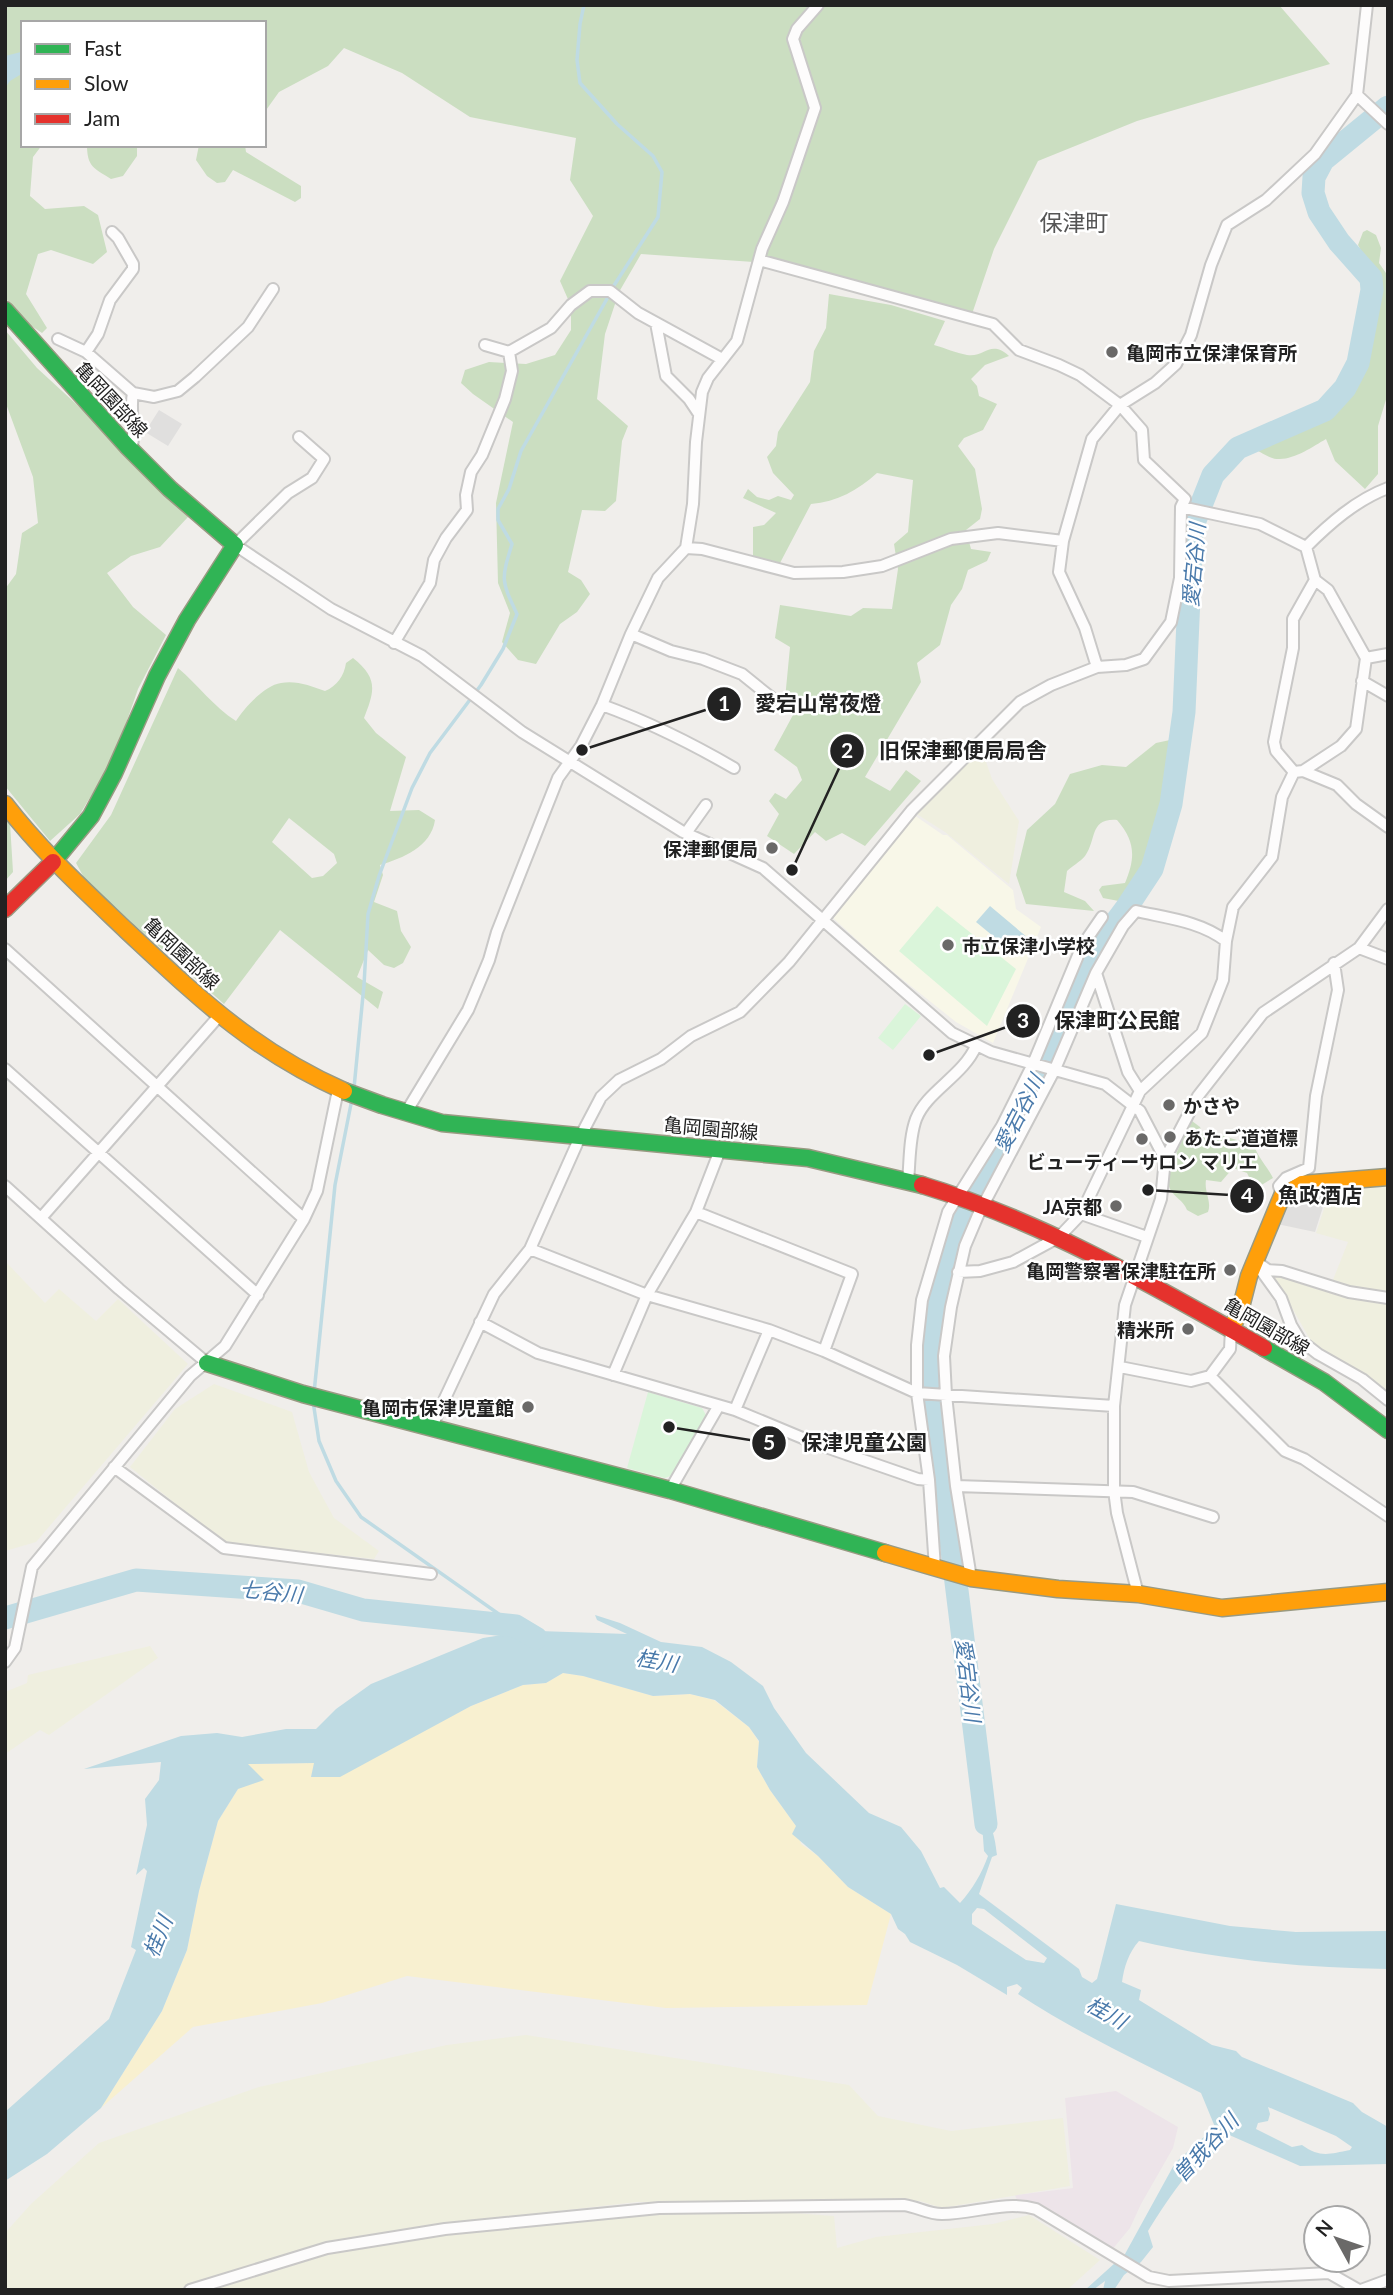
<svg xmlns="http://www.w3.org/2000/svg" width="1393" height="2295" font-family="Lato,'Noto Sans JP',sans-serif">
  <rect width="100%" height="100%" fill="#f0eeeb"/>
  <!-- industrial -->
  <path fill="#ede4e9" d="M 1116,2091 L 1178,2127 L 1173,2148 L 1141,2204 L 1130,2228 L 1111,2251 L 1041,2204 L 1017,2200 L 1015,2195 L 1073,2188 L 1065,2098 Z"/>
  <!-- education -->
  <path fill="#f8f7e8" d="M 914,815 L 943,835 L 947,835 L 1013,890 L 1016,909 L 1041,927 L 993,1043 L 956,1022 L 882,963 L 830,915 Z"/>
  <!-- farmland -->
  <path fill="#efefdf" d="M 977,750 L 984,756 L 992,779 L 1019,821 L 1009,884 L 945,832 L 915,813 Z
    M 1388,1186 L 1388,1395 L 1311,1341 L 1272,1273 L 1329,1290 L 1348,1242 L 1316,1233 L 1329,1194 Z
    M 5,1261 L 45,1303 L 59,1289 L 96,1321 L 118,1299 L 188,1364 L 36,1542 L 5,1551 Z
    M 214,1384 L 292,1412 L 309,1472 L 334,1518 L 379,1551 L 374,1559 L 224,1543 L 130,1467 L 175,1409 Z
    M 150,1646 L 158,1658 L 49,1735 L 40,1730 L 5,1754 L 5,1692 L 27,1683 L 28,1675 Z
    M 526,2035 L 849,2085 L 878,2116 L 951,2131 L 1063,2118 L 1070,2186 L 942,2208 L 920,2201 L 637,2202 L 408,2228 L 308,2247 L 175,2290 L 5,2290 L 5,2233 L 31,2204 L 99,2143 L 259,2087 L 447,2045 Z
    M 684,2213 L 793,2213 L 834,2216 L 837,2248 L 876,2237 L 993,2224 L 1029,2215 L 1100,2260 L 1067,2290 L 212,2290 L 344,2250 L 466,2230 L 607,2217 Z"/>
  <!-- forest -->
  <path fill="#cbdec1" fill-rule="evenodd" d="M 5,5 L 1279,5 L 1330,64 L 1137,121 L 1038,161 L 994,249 L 972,314 L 796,265 L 641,254 L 619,292 L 605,334 L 597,399 L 628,426 L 622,441 L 616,501 L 605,511 L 582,510 L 568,572 L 581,580 L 590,594 L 577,612 L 560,624 L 536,664 L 518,660 L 502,642 L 510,613 L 498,583 L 496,503 L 513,422 L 473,394 L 461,383 L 465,370 L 489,362 L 526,364 L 555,355 L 571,330 L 571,306 L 560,281 L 593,216 L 570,180 L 576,138 L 470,117 L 402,73 L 344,48 L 328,66 L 279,92 L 264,113 L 264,23 L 23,23 L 23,145 L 42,145 L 33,157 L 30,196 L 45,209 L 84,206 L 98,215 L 107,252 L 93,264 L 51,250 L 38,254 L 26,294 L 47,328 L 42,333 L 30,325 L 5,298 Z
    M 87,145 L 137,145 L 137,156 L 123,176 L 111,179 C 94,168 87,167 87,145 Z
    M 199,145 L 245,145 L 246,152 L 301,186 L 301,198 L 295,202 L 233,170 L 225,182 L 217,183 L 207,176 L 196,160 Z
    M 1367,230 L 1376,235 L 1381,248 L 1379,263 L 1388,276 L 1388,393 L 1378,426 L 1378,474 L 1365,489 L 1335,461 L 1326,439 C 1314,446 1295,459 1280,459 C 1270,460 1258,450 1249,446 L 1248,438 L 1251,432 L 1275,429 L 1298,414 L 1307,414 L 1328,401 L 1339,407 L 1344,404 L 1373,317 L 1374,275 L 1358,245 L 1363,232 Z
    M 829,294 L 891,305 L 945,321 L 934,345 C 945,348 956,353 967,355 C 985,358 990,339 1009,356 L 985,365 L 971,379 L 977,386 L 979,396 L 997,404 L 983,430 L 964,438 L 958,446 L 975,469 L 982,509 L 980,519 L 966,530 L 971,549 L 991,552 L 987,561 L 968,570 L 962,589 L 951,605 L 940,645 L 917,663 L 921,682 L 865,777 L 890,791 L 906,770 L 921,781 L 865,846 L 842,833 L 826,841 L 815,832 L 794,854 L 767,836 L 779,814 L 769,801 L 775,793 L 786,799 L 802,780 L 797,767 L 774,750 L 799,704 L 785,699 L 790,647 L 775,638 L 780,605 L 851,616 L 863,608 L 892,609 L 898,569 L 894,544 L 908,532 L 913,480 L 877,473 C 858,490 837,502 811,504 L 780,563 L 753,558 L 753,527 L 764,525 L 776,513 L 743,498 L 748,489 L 757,497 L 769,500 L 778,496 L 791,500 L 794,495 L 773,473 L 767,457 L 776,446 L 778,432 L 810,382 L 814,351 L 826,328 Z
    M 5,330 L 37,368 L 99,425 L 188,517 L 160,547 L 131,556 L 107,573 L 133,607 L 166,635 L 138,689 L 114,758 L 80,814 L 50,841 L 5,786 L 5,589 L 16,574 L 22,533 L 38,523 L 33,477 L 5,401 Z
    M 353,658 C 378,678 375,690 364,718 L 376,733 L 406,757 L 390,811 L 419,810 L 435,820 C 431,847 403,858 380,865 L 383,875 L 374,902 L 397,911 L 401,931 L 411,947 L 403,963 L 394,968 L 384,965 L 368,950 L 357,977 L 383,992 L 378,1009 L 280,930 L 224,1004 L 87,883 L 76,863 L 111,815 L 178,668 C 198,685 214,707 236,721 C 244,708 265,685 281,683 C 296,680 311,686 325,691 C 337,686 344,676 346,663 ZM 289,818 L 334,854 L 337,863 L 323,876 L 312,878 L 272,842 Z
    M 1170,740 L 1156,837 L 1137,881 L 1124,902 L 1103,898 L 1099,890 L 1102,886 L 1125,883 C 1136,857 1135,841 1117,820 C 1089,818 1097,840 1085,856 C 1080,862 1072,866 1067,871 L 1064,892 L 1085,901 L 1094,911 L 1026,904 L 1016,875 L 1027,830 L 1055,804 L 1070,774 L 1102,765 L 1126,767 L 1156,743 Z
    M 5,818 L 10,823 L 13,872 L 5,881 Z
    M 1192,1121 L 1200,1127 L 1206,1141 L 1211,1143 L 1223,1136 L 1254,1145 C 1258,1158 1267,1166 1273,1178 L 1260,1186 L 1251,1181 L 1247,1173 L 1233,1168 L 1221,1182 L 1206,1180 C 1204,1192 1212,1202 1208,1212 L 1198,1216 L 1187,1210 C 1183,1200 1175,1198 1170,1189 C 1163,1176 1185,1134 1192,1121 Z"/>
  <!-- sand -->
  <path fill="#f8f0d0" d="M 563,1673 L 583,1676 L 653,1696 L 690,1694 L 714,1700 L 749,1727 L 759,1742 L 757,1767 L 770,1790 L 796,1826 L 801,1844 L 818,1856 L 848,1887 L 891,1914 L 867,2005 L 666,2008 L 407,1976 L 322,2003 L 193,2027 L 101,2108 L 162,2011 L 187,1950 L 199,1891 L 218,1821 L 238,1789 L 247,1764 L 315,1763 L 311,1777 L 430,1727 L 471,1706 L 523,1685 L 546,1683 Z"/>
  <!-- park -->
  <path fill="#daf5da" d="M 937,906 L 1016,969 L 987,1026 L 899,951 Z
    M 905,1004 L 921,1016 L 893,1050 L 878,1038 Z
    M 648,1392 L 702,1408 L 706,1415 L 673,1475 L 665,1478 L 627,1468 Z"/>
  <!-- parking -->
  <path fill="#e0dfde" d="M 159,410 L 182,424 L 168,446 L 145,432 Z
    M 1329,1188 L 1315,1232 L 1277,1224 L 1291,1193 Z"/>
  <!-- water -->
  <path fill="#bfdbe3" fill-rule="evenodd" d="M 23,48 L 23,73 L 10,81 L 5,88 L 5,56 L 21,52 Z
    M 990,906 L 1028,938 L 1015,954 L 976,922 Z
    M 595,1615 L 620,1623 L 661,1642 L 702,1647 L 731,1662 L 763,1686 L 774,1708 L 806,1753 L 869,1813 L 901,1827 L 921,1851 L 940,1888 L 944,1887 L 960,1903 C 972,1890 982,1873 988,1856 L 984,1851 L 980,1797 L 985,1793 C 988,1802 986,1813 989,1821 C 994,1836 995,1838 997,1855 L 992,1857 L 979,1894 L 1079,1969 L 1082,1977 L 1092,1983 L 1097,1979 L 1116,1904 L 1230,1926 L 1296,1932 L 1388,1931 L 1388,1969 C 1304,1968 1221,1960 1139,1941 C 1129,1952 1124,1967 1122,1982 L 1141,1990 L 1139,2000 L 1212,2045 L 1236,2051 L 1242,2057 L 1353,2103 L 1362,2112 L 1388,2127 L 1388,2164 L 1300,2166 L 1227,2134 C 1221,2154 1200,2161 1186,2176 C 1172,2193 1159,2213 1148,2231 L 1153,2247 L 1141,2262 L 1124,2275 L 1114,2290 L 1103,2290 L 1105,2281 L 1093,2290 L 1085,2290 L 1125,2254 L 1175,2163 L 1215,2127 L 1201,2093 C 1140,2062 1076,2032 1018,1994 L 1022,1988 L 1017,1984 L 1007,1987 L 1007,1995 L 957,1965 L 910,1942 L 905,1934 L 898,1929 L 891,1914 L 848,1887 L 818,1856 L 792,1834 L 796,1826 L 770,1790 L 757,1767 L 759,1741 L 749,1727 L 715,1700 L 690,1694 L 653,1696 L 583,1676 L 563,1673 L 546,1683 L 523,1685 L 471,1706 L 340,1777 L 311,1777 L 314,1763 L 248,1764 L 264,1780 L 238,1789 L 218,1821 L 199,1891 L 187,1950 L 162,2011 L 101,2108 L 47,2154 L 5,2181 L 5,2112 L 109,2019 L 136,1950 L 131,1947 L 147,1871 L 144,1868 L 136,1875 L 147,1825 L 145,1799 L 159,1780 L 161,1762 L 84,1769 L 181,1736 L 217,1733 L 242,1737 L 286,1729 L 316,1729 L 336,1709 L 371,1684 L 483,1638 L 502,1635 L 501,1632 L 438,1626 L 432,1619 L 481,1621 L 539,1631 L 627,1634 L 597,1620 ZM 977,1908 L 984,1909 L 1047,1958 L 1044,1963 L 1026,1960 L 972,1924 L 972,1914 ZM 1268,2107 L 1336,2136 L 1352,2147 L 1350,2150 C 1329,2154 1320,2158 1302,2145 L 1292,2147 L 1256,2129 L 1258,2123 L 1268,2121 L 1270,2114 Z"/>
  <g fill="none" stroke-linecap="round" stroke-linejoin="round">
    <!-- stream -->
    <path stroke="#bfdbe3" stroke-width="3.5" d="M 584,5 L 580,24 L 577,60 L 580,83 L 617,124 L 653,156 L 662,172 L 658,217 L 613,287
      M 354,1088 L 364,985 L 368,914 L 379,876 L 412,788 L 430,753 L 481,685 L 503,649 L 517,614 C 501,580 501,580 512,544 L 498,520 L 498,509 L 509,489 L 521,451 L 608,297
      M 314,1393 L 335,1185 L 352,1099
      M 313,1401 L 319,1441 L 336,1481 L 361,1517 L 516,1626"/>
    <!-- river -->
    <path stroke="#bfdbe3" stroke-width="23" d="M 5,1618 L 136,1580 L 298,1591 L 363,1610 L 516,1626 L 536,1638
      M 986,1824 L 934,1405 L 932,1368 L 944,1267 L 959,1222 L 983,1185 L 1022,1112 L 1092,954 L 1127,907 L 1152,869 L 1171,804 L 1184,712 L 1192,528 L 1213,475 L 1238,448 L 1325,410 L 1345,388 L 1358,363 L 1372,290 L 1371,278 L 1339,242 L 1319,212 L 1313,193 L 1314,177 L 1323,160 L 1388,107"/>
    <!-- street casing -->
    <g stroke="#c9c8c7" stroke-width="14">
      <path id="street" d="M 1357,95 L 1388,124
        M 656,323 L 666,376 L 689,399 L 699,414
        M 58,339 L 86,352 L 133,393 L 154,397 L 178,391 L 195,377 L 248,327 L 273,289
        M 485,345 L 509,352 L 551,328 L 571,305 L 590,291 L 610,291 L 638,313 L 722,359
        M 86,352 L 98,334 L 110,300 L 133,269 L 133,264 L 118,238 L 112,232
        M 299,437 L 324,459 L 312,478 L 288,493 L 235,545 L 331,609 L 422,656 L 522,732 L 683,832 L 763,868 L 952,1033 L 991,1052 L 1105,1084 L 1140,1111 L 1165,1159 L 1161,1199 L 1125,1305 L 1114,1406 L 1114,1490 L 1117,1513 L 1138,1594
        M 131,449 C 137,431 129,412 133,393
        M 1181,507 L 1260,524 L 1306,547 L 1315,580 L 1293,619 L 1293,648 L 1274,742 L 1276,751 L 1294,772
        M 1306,547 C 1329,524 1356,500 1388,488
        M 686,548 L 702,549 L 794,573 L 843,572 L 882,566 L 951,539 L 998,533 L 1063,541
        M 1315,580 L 1328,590 L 1366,658
        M 631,634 L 671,651 L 703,659 L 742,674 L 773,699
        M 394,643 L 430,583 L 434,560 L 446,538 L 467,510 L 466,495 L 471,472 L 482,455 L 505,399 L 512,371 L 509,352
        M 1097,667 L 1085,628 L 1059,572 L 1063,541 L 1092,439 L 1120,405 L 1155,383 L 1176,364 L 1191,335 L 1211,265 L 1227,225 L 1266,200 L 1315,154 L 1357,95 L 1367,5
        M 1362,681 L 1388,696
        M 602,705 C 649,722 691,743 734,768
        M 1303,771 L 1337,785 L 1356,804 L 1388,827
        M 1294,772 L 1303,771 L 1341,746 L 1356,729 L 1366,658 L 1388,654
        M 686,833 L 706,805
        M 1359,948 L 1388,959
        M 5,949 L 304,1219
        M 5,1069 L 258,1295
        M 1140,1091 L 1128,1072 L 1096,973 L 1123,926 L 1136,911 C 1166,918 1200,921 1226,941
        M 405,1114 L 468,1010 L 489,960 L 497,932 L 558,778 L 581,746 L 602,705 L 631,634 L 658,578 L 686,548 L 693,504 L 696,442 L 702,392 L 708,378 L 737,341 L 762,249 L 783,202 L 815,108 L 793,39 L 797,29 L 818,5
        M 1165,1159 L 1198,1096 L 1263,1013 L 1359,948 L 1388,909
        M 908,1181 C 910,1161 909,1138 916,1119 C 927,1091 963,1076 976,1046
        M 5,1186 L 119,1289 L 207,1363
        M 1282,1196 L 1279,1186 L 1286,1178 L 1309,1168 L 1316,1096 L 1338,990 L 1334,963
        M 696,1212 L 852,1274 L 824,1351
        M 1081,1214 L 1147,1237
        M 41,1218 L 219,1016
        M 530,1249 L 647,1295 L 769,1330 L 824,1351 L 917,1393 L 1114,1406
        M 1255,1262 L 1281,1298 L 1291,1325 L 1300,1340 L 1318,1354 L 1362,1379 L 1388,1400
        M 1258,1263 L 1268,1270 L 1282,1271 L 1349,1292 L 1388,1298
        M 958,1272 L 980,1271 L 1013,1262 L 1059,1237 L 1081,1214 L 1140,1091 L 1202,1033 L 1223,980 L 1226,941 L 1233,907 L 1272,857 L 1282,797 L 1294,772
        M 480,1322 L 538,1353 L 735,1410 L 817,1444 L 918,1479 L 929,1480
        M 1120,1367 L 1191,1381 L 1210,1376 L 1230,1349 L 1231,1329
        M 613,1375 L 647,1295 L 696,1212 L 720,1150
        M 1210,1376 L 1285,1451 L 1304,1459 L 1388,1516
        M 735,1410 L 769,1330
        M 431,1428 L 494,1294 L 530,1249 L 580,1137 L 601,1097 L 619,1080 L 661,1059 L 691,1036 L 740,1012 L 789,962 L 912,810 L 1020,702 L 1051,685 L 1097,667 L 1126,665 L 1144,659 L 1171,622 L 1180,578 L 1181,507 L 1185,499 L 1144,460 L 1142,430 L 1120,405 L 1080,375 L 1059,365 L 1019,350 L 993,324 L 759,260
        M 114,1467 L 224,1548 L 431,1574
        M 956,1486 L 1133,1492 L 1213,1517
        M 670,1490 L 718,1407
        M 935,1568 L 929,1480 L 917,1393 L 917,1345 L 922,1300 L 948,1212 L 1002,1126 L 1033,1064 L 1082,946 L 1102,917
        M 971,1578 L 956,1486 L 946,1395 L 944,1356 L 951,1307 L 965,1246 L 979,1213 L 1055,1069 L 1096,973
        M 5,1662 L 15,1648 L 32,1567 L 190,1376 L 225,1346 L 304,1219 L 317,1191 L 338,1090
        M 190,2290 L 327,2248 L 445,2229 L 659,2208 L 904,2205 C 918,2207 928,2214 942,2214 C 974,2214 1004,2200 1036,2209 L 1149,2277 L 1169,2281 L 1329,2273 L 1359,2290
        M 1361,2290 L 1388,2280"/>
    </g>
    <!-- fast casing -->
    <g stroke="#999a82" stroke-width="19">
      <path id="fast" d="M 5,310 L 127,446 L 170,489 L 235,545 L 187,620 L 157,676 L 114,773 L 91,816 L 53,862
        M 344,1091 L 382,1105 L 442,1123 L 808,1158 L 922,1185
        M 1264,1348 L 1324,1382 L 1388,1430
        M 207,1363 L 303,1394 L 670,1490 L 885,1553"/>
    </g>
    <!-- slow casing -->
    <g stroke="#999a82" stroke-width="19">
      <path id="slow" d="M 5,804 C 41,851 84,890 127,931 C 199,998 252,1050 344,1091
        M 1231,1329 L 1240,1311 L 1249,1276 L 1282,1196 L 1302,1184 L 1388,1177
        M 885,1553 L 971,1578 L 1058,1589 L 1138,1594 L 1222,1608 L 1388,1592"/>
    </g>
    <!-- jam casing -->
    <g stroke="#999a82" stroke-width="19">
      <path id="jam" d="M 5,909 L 53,862
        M 922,1185 C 1044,1222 1154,1286 1264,1348"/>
    </g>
    <!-- street -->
    <use href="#street" stroke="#fdfcfc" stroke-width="10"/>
    <!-- fast -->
    <use href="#fast" stroke="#30b455" stroke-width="16"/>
    <!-- slow -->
    <use href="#slow" stroke="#ff9f0a" stroke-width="16"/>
    <!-- jam -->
    <use href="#jam" stroke="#e5322d" stroke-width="16"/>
  </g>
  <!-- markers -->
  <g fill="#6a6968" stroke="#fff" stroke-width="2.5">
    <circle cx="1112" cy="352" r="7"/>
    <circle cx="772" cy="848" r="7"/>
    <circle cx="948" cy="945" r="7"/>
    <circle cx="1169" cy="1105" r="7"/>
    <circle cx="1170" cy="1137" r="7"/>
    <circle cx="1142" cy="1139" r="7"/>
    <circle cx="1116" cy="1206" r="7"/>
    <circle cx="1230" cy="1270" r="7"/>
    <circle cx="1188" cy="1329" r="7"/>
    <circle cx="528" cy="1407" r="7"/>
  </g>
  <g text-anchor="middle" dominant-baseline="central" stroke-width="5" stroke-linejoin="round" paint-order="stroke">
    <!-- poi labels -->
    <g font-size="19" font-weight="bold" fill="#222" stroke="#fff" text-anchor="end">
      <text x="1126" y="352" text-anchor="start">亀岡市立保津保育所</text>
      <text x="758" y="848">保津郵便局</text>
      <text x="962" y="945" text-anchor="start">市立保津小学校</text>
      <text x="1183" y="1105" text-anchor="start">かさや</text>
      <text x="1184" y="1137" text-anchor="start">あたご道道標</text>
      <text x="1142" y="1161" text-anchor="middle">ビューティーサロン マリエ</text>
      <text x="1102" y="1206">JA京都</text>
      <text x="1216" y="1270">亀岡警察署保津駐在所</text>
      <text x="1174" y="1329">精米所</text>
      <text x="514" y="1407">亀岡市保津児童館</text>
    </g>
    <!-- street labels -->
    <g font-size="19" fill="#222" stroke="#fff">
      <text transform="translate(112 399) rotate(47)">亀岡園部線</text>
      <text transform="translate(182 953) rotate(43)">亀岡園部線</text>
      <text transform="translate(711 1128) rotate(5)">亀岡園部線</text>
      <text transform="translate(1267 1326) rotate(30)">亀岡園部線</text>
    </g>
    <!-- water labels -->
    <g font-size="21" font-style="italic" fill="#4a7aab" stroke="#fff">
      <text transform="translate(1193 565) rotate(-85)">愛宕谷川</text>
      <text transform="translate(1018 1113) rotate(-63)">愛宕谷川</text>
      <text transform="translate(271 1591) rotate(6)">七谷川</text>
      <text transform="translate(657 1660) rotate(10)">桂川</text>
      <text transform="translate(969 1680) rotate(83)">愛宕谷川</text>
      <text transform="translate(157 1936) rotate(-68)">桂川</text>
      <text transform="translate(1107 2012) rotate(29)">桂川</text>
      <text transform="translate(1205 2147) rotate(-47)">曽我谷川</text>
    </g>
    <!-- quarter labels -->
    <g font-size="23" fill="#555" stroke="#fff">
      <text x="1074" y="222">保津町</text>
    </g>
  </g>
  <!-- callouts -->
  <path fill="none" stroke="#222" stroke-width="2.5" d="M582 750L724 704M792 870L847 751M929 1055L1023 1021M1148 1190L1247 1196M669 1427L769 1443"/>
  <g fill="#222" stroke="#fff" stroke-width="2.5">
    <circle cx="582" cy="750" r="7"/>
    <circle cx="792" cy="870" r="7"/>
    <circle cx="929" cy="1055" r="7"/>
    <circle cx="1148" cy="1190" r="7"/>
    <circle cx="669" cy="1427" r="7"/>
    <circle cx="724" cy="704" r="18"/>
    <circle cx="847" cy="751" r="18"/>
    <circle cx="1023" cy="1021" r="18"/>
    <circle cx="1247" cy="1196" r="18"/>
    <circle cx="769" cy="1443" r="18"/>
  </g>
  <g font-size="21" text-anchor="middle" font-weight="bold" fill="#fff">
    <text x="724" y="711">1</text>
    <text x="847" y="758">2</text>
    <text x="1023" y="1028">3</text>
    <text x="1247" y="1203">4</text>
    <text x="769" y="1450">5</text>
  </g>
  <g font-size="21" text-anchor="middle" font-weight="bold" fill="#222" stroke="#fff" stroke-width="5" stroke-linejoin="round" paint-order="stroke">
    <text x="818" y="711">愛宕山常夜燈</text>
    <text x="963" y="758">旧保津郵便局局舎</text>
    <text x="1117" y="1028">保津町公民館</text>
    <text x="1320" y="1203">魚政酒店</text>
    <text x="864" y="1450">保津児童公園</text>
  </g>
  <!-- border -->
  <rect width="1393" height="2295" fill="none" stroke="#222222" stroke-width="14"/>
  <!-- legend -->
  <rect x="21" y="21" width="245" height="126" fill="#ffffff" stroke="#a7a7a7" stroke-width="2"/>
  <rect x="35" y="44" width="35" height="10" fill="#30b455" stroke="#a7a7a7" stroke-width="2"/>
  <text x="84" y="56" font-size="21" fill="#222222">Fast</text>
  <rect x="35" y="79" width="35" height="10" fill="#ff9f0a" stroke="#a7a7a7" stroke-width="2"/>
  <text x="84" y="91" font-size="21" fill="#222222">Slow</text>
  <rect x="35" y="114" width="35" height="10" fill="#e5322d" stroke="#a7a7a7" stroke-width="2"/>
  <text x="84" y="126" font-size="21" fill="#222222">Jam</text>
  <!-- north arrow -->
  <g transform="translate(1337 2239) rotate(310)"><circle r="33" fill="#ffffff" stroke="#a7a7a7" stroke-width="2"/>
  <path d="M0-5L12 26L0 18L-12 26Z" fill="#6a6968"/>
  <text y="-10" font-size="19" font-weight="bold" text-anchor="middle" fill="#222222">N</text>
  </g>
</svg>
